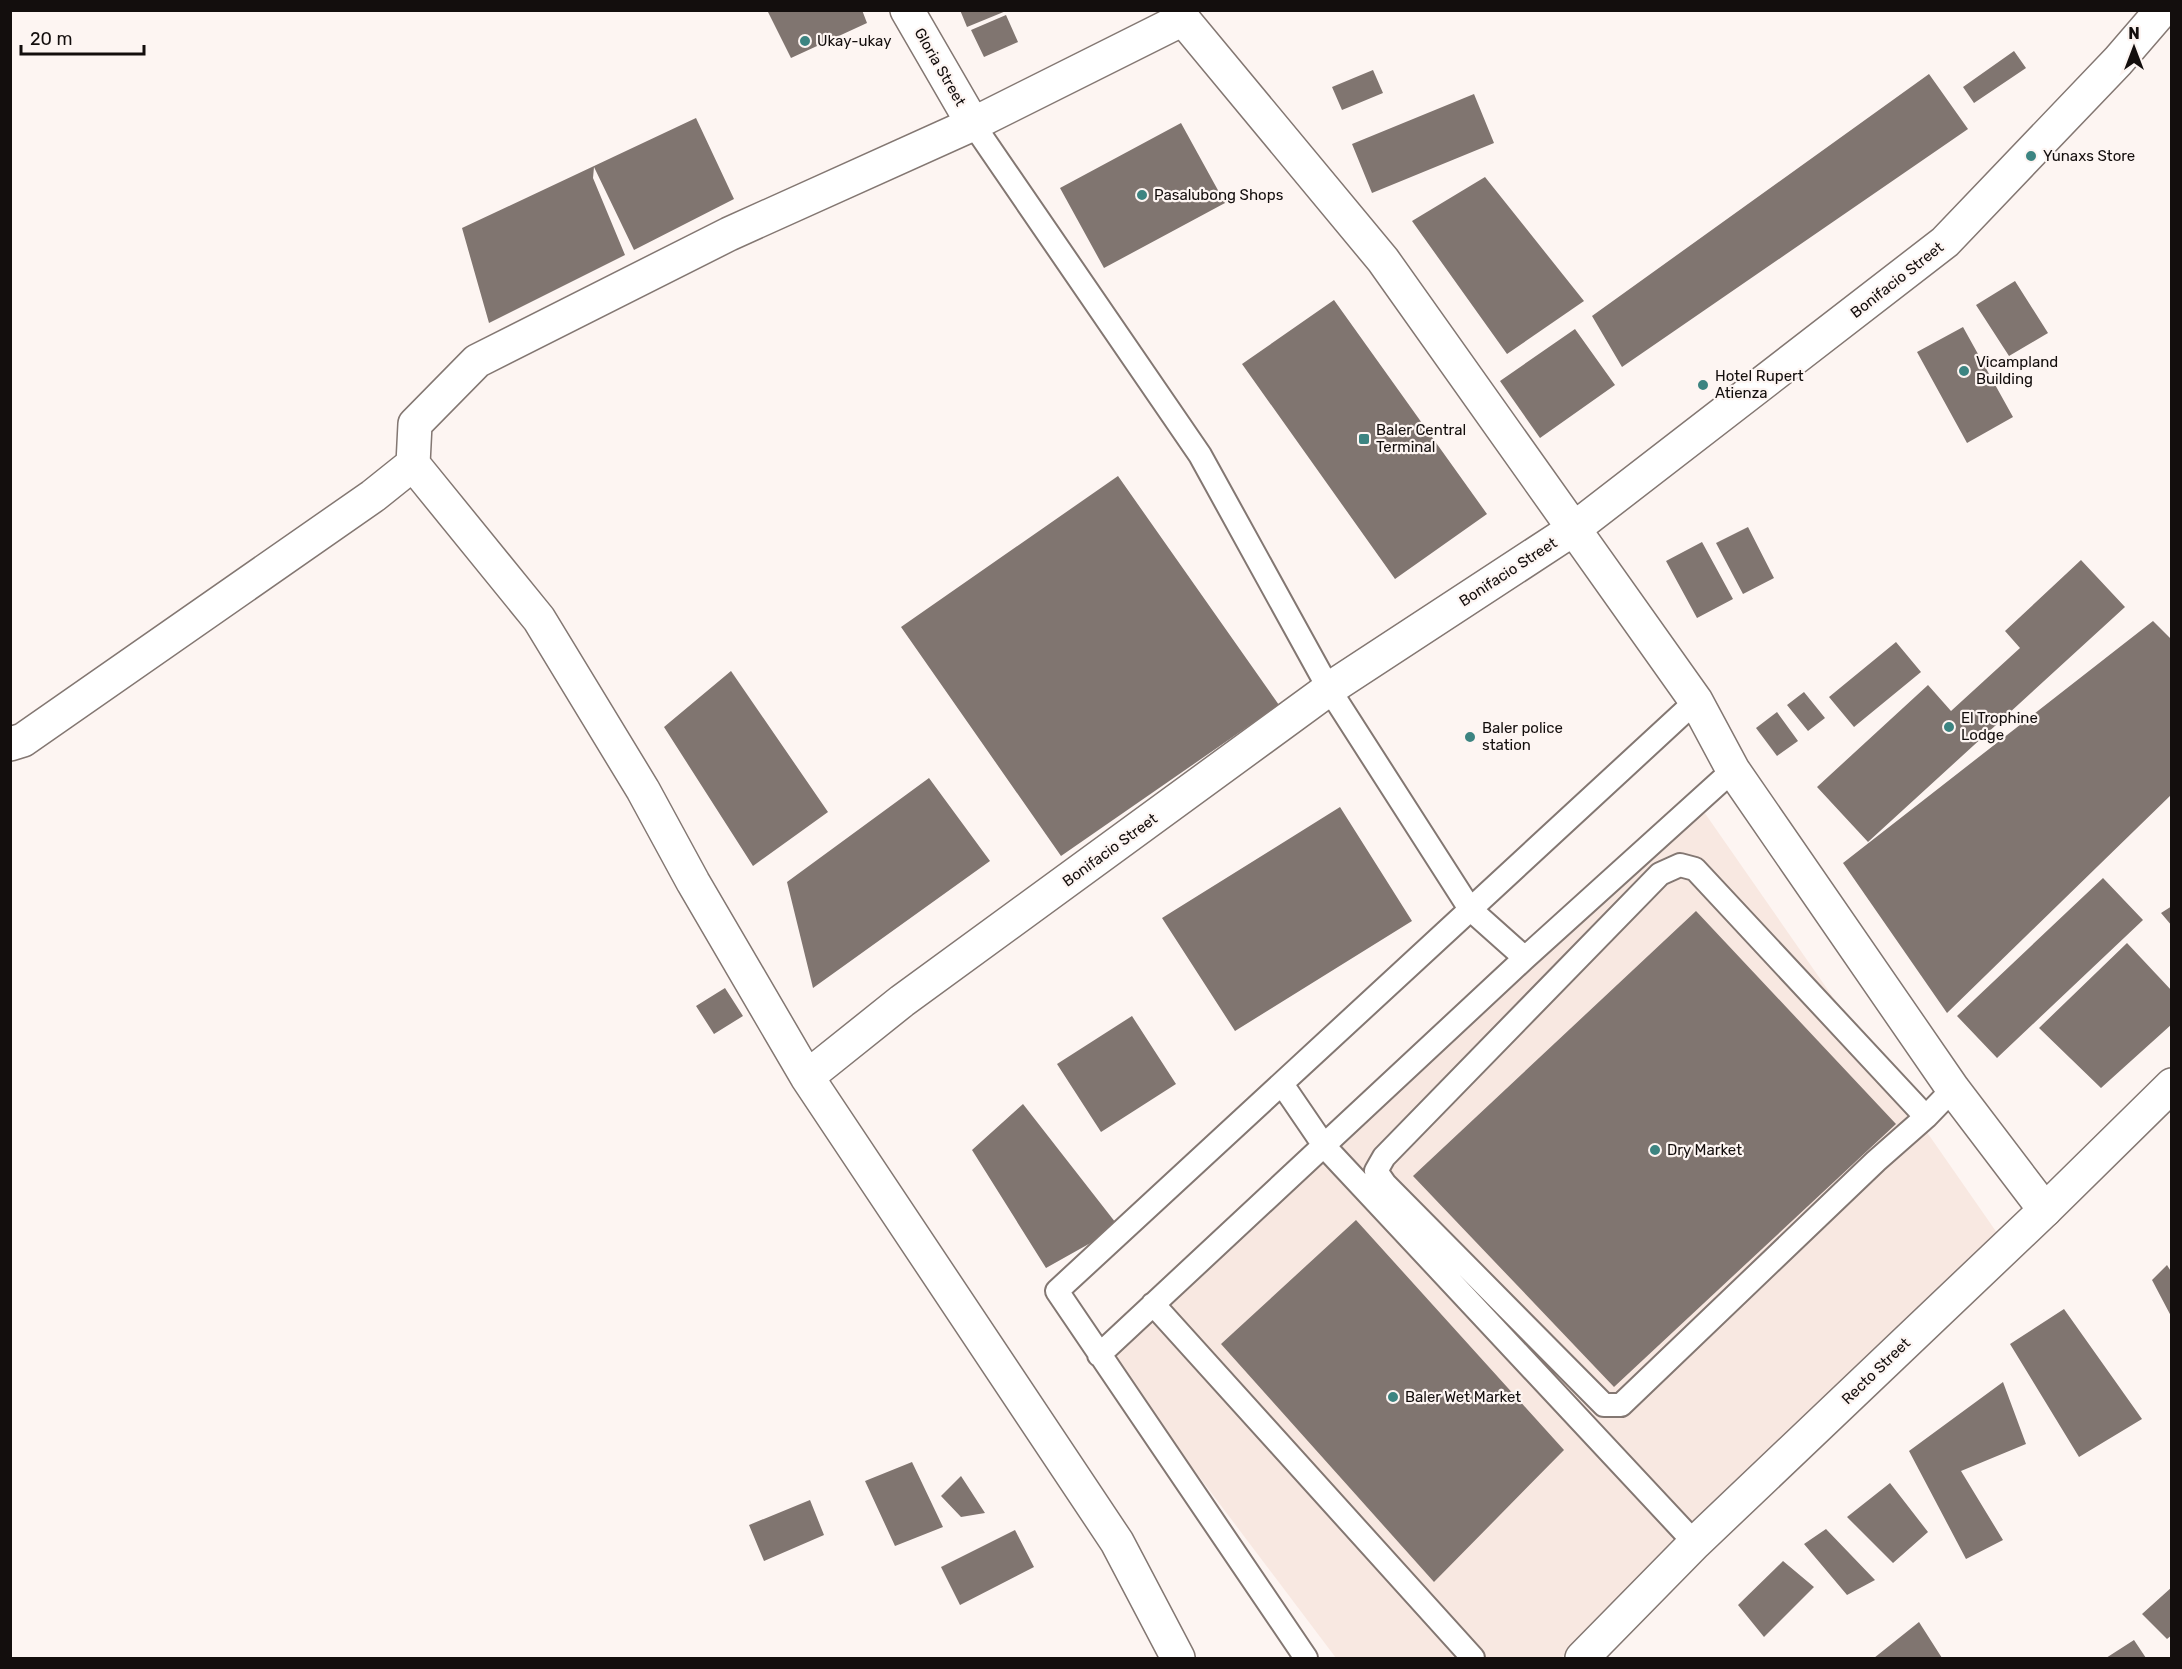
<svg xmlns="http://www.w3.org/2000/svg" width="2182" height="1669" font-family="Rubik,sans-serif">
  <rect width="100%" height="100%" fill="#fdf5f2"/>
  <!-- built -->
  <path fill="#f8e8e1" d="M 1695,799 L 2002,1240 L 1561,1658 L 1336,1658 L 1111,1360 Z"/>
  <!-- building -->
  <path fill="#807570" d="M 767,10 L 862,10 L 867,23 L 791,58 Z
    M 960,10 L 1006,10 L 1006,11 L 967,27 Z
    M 1006,15 L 1018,42 L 984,57 L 971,30 Z
    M 2014,51 L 2026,68 L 1974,103 L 1963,87 Z
    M 1373,70 L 1383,93 L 1342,110 L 1332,87 Z
    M 1929,74 L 1968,129 L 1622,367 L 1592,316 Z
    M 1474,94 L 1494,143 L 1372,193 L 1352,144 Z
    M 696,118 L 734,199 L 634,250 L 594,167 L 593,178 L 625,255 L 489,323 L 462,228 Z
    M 1181,123 L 1225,203 L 1104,268 L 1060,188 Z
    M 1485,177 L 1584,301 L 1507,354 L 1412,221 Z
    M 2015,281 L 2048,333 L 2009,356 L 1976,305 Z
    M 1334,300 L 1487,514 L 1395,579 L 1242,364 Z
    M 1963,327 L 2013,417 L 1967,443 L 1917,352 Z
    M 1575,329 L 1615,385 L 1540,438 L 1500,381 Z
    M 1118,476 L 1279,705 L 1061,856 L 901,627 Z
    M 1748,527 L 1774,578 L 1743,594 L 1716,543 Z
    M 1702,542 L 1733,599 L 1697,618 L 1666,561 Z
    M 2081,560 L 2125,607 L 1868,842 L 1817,787 L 1928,685 L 1951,711 L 2020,648 L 2005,631 Z
    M 2153,621 L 2172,640 L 2172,794 L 1947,1013 L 1843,863 Z
    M 1896,642 L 1921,672 L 1854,727 L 1829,697 Z
    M 731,671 L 828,812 L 753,866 L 664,727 Z
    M 1804,692 L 1825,718 L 1808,731 L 1787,705 Z
    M 1777,712 L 1798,741 L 1777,756 L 1756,728 Z
    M 929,778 L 990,861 L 813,988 L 787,882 Z
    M 1340,807 L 1412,921 L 1235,1031 L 1162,918 Z
    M 2103,878 L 2143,920 L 1997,1058 L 1957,1016 Z
    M 2172,906 L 2172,926 L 2161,913 Z
    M 1696,911 L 1896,1124 L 1614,1387 L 1413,1176 Z
    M 2127,943 L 2172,991 L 2172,1024 L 2101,1088 L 2039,1028 Z
    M 725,988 L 743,1016 L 714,1034 L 696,1006 Z
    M 1132,1016 L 1176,1084 L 1101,1132 L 1057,1064 Z
    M 1023,1104 L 1119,1227 L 1046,1268 L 972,1150 Z
    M 1356,1220 L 1564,1450 L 1434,1582 L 1221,1344 Z
    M 2167,1265 L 2172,1273 L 2172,1318 L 2152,1280 Z
    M 2064,1309 L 2142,1419 L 2079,1457 L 2010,1344 Z
    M 2003,1382 L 2026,1444 L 1961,1471 L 2003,1540 L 1966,1559 L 1909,1451 Z
    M 912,1462 L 943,1527 L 895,1546 L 865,1481 Z
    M 961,1476 L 985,1513 L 961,1517 L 941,1496 Z
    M 1890,1483 L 1928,1532 L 1893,1563 L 1847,1517 Z
    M 810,1500 L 824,1535 L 764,1561 L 749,1525 Z
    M 1826,1529 L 1875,1580 L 1847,1595 L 1804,1544 Z
    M 1015,1530 L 1034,1567 L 960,1605 L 941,1567 Z
    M 1783,1561 L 1814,1587 L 1764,1637 L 1738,1605 Z
    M 2172,1587 L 2172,1635 L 2167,1639 L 2142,1614 Z
    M 1919,1622 L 1942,1658 L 1874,1658 Z
    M 2134,1640 L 2146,1658 L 2106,1658 Z"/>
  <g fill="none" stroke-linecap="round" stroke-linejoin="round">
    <!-- lane casing -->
    <g stroke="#837772" stroke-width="26">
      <path id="lane" d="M 973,124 L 1200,455 L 1329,689 L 1470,909 L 1525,958
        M 1282,1084 L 1325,1147 L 1695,1543
        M 1926,1117 L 1695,869 L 1680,865 L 1660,874 L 1384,1157 L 1376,1171 L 1385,1184 L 1604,1405 L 1621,1405 L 1876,1161 L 1926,1117 L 1953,1089
        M 1153,1304 L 1473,1658
        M 1099,1355 L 1525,958 L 1733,770
        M 1306,1658 L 1057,1291 L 1696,701"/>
    </g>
    <!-- street casing -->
    <g stroke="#837772" stroke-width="36">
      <path id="street" d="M 907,10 L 973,124
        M 10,744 L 23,740 L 373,496 L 413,464
        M 807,1077 L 902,1001 L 1329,689 L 1575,528 L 1945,242 L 2118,61 L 2162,10
        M 1178,1658 L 1117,1542 L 807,1077 L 693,882 L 643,790 L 539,619 L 413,464 L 415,424 L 477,361 L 729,234 L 973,124 L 1183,19 L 1383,260 L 1696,701 L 1733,770 L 1953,1089 L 2045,1210"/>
    </g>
    <!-- secondary casing -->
    <g stroke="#837772" stroke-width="36">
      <path id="secondary" d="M 1582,1658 L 1695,1543 L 2045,1210 L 2172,1085"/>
    </g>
    <!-- lane -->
    <use href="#lane" stroke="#fff" stroke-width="22"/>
    <!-- street -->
    <use href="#street" stroke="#fff" stroke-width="33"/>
    <!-- secondary -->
    <use href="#secondary" stroke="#fff" stroke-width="33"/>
  </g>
  <!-- markers -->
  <g fill="#3c8481" stroke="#fdf5f2" stroke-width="2">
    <circle cx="805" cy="41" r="6"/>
    <circle cx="2031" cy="156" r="6"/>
    <circle cx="1142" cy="195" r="6"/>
    <circle cx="1964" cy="371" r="6"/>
    <circle cx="1703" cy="385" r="6"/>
    <rect x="1358" y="433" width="12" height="12" rx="3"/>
    <circle cx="1949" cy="727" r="6"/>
    <circle cx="1470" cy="737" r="6"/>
    <circle cx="1655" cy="1150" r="6"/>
    <circle cx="1393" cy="1397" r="6"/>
  </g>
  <g text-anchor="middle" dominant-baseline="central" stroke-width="4.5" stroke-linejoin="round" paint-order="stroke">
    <!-- poi labels -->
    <g font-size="15" fill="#130e0d" stroke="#fdf5f2" text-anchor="start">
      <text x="817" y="41">Ukay-ukay</text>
      <text x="2043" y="156">Yunaxs Store</text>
      <text x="1154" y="195">Pasalubong Shops</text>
      <text x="1976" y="362">Vicampland<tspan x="1976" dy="17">Building</tspan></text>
      <text x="1715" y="376">Hotel Rupert<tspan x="1715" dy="17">Atienza</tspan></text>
      <text x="1376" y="430">Baler Central<tspan x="1376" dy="17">Terminal</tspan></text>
      <text x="1961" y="718">El Trophine<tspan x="1961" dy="17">Lodge</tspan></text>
      <text x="1482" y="728">Baler police<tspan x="1482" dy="17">station</tspan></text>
      <text x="1667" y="1150">Dry Market</text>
      <text x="1405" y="1397">Baler Wet Market</text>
    </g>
    <!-- street labels -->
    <g font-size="15" fill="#130e0d" stroke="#fdf5f2">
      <text transform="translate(940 67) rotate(60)">Gloria Street</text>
      <text transform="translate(1897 280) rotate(-38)">Bonifacio Street</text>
      <text transform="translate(1508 572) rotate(-33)">Bonifacio Street</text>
      <text transform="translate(1110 850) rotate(-36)">Bonifacio Street</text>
      <text transform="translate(1876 1371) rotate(-44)">Recto Street</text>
    </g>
  </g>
  <!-- border -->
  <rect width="2182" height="1669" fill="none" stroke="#130e0d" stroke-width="24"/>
  <!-- north arrow -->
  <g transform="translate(2134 48)" stroke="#fdf5f2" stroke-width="4.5" paint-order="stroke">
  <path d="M0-4.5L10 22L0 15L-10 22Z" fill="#130e0d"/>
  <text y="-9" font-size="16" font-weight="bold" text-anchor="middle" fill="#130e0d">N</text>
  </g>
  <!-- scale -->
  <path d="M21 45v9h123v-9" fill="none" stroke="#130e0d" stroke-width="3"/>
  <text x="30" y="45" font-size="18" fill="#130e0d" stroke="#fdf5f2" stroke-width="4.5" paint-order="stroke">20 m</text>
</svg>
